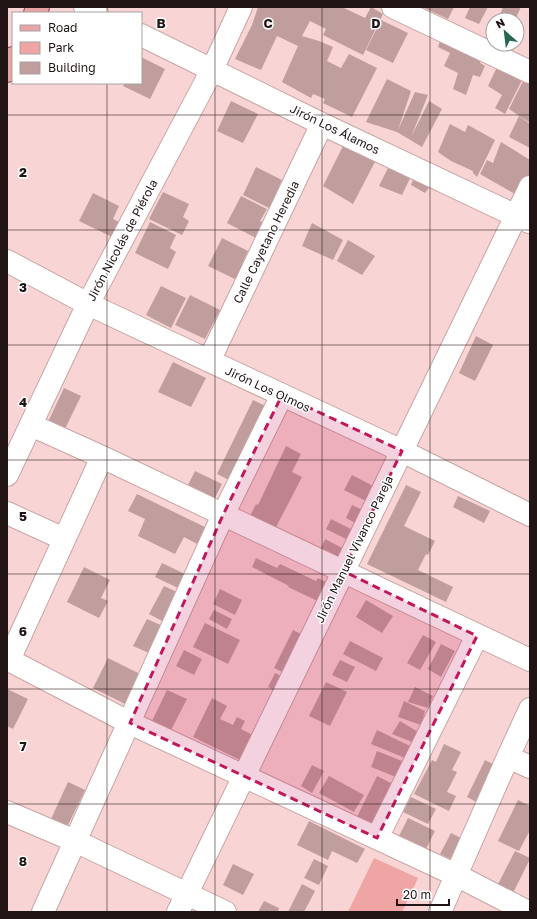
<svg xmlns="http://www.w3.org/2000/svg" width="537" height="919" font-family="'Golos Text',sans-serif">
  <rect width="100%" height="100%" fill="#f8d5d4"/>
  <!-- green -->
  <path fill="#eea5a4" d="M 374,858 L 418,878 L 402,912 L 348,912 Z"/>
  <!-- building -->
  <path fill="#bf9e9d" d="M 258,7 L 342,7 L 365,18 L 371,7 L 383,14 L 363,55 L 323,35 L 326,29 L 310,21 L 302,36 L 319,41 L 333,47 L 327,61 L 341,68 L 349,54 L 377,68 L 352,117 L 323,103 L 325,99 L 313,94 L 311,98 L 282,82 L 298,46 L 277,36 L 261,70 L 235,59 L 252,25 Z
    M 422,7 L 454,7 L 448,19 Z
    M 470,7 L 488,7 L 479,24 L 465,18 Z
    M 503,7 L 521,7 L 515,20 L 498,20 Z
    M 381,20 L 408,33 L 393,63 L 366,50 Z
    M 441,38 L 482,55 L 480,63 L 485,66 L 480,77 L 473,75 L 466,95 L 453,89 L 458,73 L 444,66 L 450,53 L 438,47 Z
    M 141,57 L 165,69 L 150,99 L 123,86 L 125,83 L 141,83 Z
    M 498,65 L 522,80 L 505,114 L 495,108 L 502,95 L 488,86 Z
    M 525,77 L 530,80 L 530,123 L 509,109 Z
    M 387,79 L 411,91 L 398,130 L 415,92 L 428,95 L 411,137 L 429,101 L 442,109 L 422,147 L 397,132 L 366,122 Z
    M 231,101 L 258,114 L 243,143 L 217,131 Z
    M 519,116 L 530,124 L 530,148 L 509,137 Z
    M 450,124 L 465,132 L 468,125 L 495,140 L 477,177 L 473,173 L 473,171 L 451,161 L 438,152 Z
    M 345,142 L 378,156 L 353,204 L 323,186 Z
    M 501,142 L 530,160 L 530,182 L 522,198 L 480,174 L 487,160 L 493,163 Z
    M 391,162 L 413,172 L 402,195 L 379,186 Z
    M 256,167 L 282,180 L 276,193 L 283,196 L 275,211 L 243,195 Z
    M 416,173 L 432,184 L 425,193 L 411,185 Z
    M 163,192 L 189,204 L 183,217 L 189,221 L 182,235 L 149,219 Z
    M 93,193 L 119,206 L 113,219 L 119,222 L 112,237 L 79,221 Z
    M 241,196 L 267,209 L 260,221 L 267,225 L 260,240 L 227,223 Z
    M 150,222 L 176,235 L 170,248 L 176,252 L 168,269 L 135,253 Z
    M 312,223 L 343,240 L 333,260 L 302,246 Z
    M 222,238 L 248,251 L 242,264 L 248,267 L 241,282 L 208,266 Z
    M 348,240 L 375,256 L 362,275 L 337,261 Z
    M 161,286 L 186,298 L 171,328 L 146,315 Z
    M 190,295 L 220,310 L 205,339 L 175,325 Z
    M 476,336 L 493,345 L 475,381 L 459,373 Z
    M 173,362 L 206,378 L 191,407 L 158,392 Z
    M 64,388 L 81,396 L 63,433 L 47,424 Z
    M 253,400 L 270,408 L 233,482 L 217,474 Z
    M 286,446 L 301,454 L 292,472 L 302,477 L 273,533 L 248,520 L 256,504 L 258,505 Z
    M 195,471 L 222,484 L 215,498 L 188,485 Z
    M 352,475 L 379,489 L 372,504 L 344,490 Z
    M 406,485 L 421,492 L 404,526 L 435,541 L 428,555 L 426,554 L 418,570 L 453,587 L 446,602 L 367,564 Z
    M 137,494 L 211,530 L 203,547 L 184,537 L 175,554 L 138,536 L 145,519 L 128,511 Z
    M 458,496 L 490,511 L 484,523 L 453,507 Z
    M 352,505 L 367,512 L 361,526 L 346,518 Z
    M 331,519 L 359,533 L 354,543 L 326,529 Z
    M 325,539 L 346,550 L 341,561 L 320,550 Z
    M 256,558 L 277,568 L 280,564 L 316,581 L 318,578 L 335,587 L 326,605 L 288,587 L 289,586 L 252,567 Z
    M 162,563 L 187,575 L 180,589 L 155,577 Z
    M 84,567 L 110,580 L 101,598 L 108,601 L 99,618 L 67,602 Z
    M 164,586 L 179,593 L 164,622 L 149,614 Z
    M 220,589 L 242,600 L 235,615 L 213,604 Z
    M 366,600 L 393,616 L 382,633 L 356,617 Z
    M 214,610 L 232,619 L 227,629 L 209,619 Z
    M 147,619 L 163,626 L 149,653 L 133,646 Z
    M 205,623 L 240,640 L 228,664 L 193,647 Z
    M 293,630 L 305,636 L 286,674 L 274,668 Z
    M 423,635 L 436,642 L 420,670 L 407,663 Z
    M 350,641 L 383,658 L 376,671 L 343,654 Z
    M 441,644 L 455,651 L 441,677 L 428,669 Z
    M 184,650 L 202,659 L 194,675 L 176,666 Z
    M 108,658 L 140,674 L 125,704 L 93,688 Z
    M 340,660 L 355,667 L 347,682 L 332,675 Z
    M 275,673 L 287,679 L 280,693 L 268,687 Z
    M 326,682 L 347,692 L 330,726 L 309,716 Z
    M 415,687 L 433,696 L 428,708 L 408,702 Z
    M 7,689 L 28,699 L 13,729 L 7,726 Z
    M 167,690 L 187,699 L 171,730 L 152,721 Z
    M 212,698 L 227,706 L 220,719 L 233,725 L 237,717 L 245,721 L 241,729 L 257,737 L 244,762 L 193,737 Z
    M 404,701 L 425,711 L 421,725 L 398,717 Z
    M 400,721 L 418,732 L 412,742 L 392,734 Z
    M 377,730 L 410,746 L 405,758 L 371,744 Z
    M 444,744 L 461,752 L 452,770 L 457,772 L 447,792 L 456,796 L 449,811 L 414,794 L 432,760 L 436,762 Z
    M 377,751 L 402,761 L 396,777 L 371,767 Z
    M 485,760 L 501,768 L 482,805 L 467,797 Z
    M 312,765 L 324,771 L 312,793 L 301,786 Z
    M 329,776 L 364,795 L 354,812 L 319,793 Z
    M 377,776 L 393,784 L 371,828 L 355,821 Z
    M 68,782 L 85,790 L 67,827 L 51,819 Z
    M 411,797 L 436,809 L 428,824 L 403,812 Z
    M 518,800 L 530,806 L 530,830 L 519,851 L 498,841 Z
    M 408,818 L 435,831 L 426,849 L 399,836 Z
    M 309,821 L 365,849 L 357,863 L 332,851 L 328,860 L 297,845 Z
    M 451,833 L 467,841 L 457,862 L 440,854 Z
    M 515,851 L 530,858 L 530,859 L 511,897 L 495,890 Z
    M 314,859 L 328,866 L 319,885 L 304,878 Z
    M 233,864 L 254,874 L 243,895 L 223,885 Z
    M 302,884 L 315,891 L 304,912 L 288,912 Z
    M 264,901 L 279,908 L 278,912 L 258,912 Z"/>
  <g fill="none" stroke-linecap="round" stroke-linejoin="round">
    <!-- minor casing -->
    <g stroke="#c7a5a4" stroke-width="24">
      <path id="minor" d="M 85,7 L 97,13
        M 393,7 L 530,72
        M 141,35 L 322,124 L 529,222
        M 7,261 L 88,304 L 402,451 L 530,515
        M 209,361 L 322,124
        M 31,425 L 102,457 L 530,660
        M 7,475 L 88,304 L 212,70 L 241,7
        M 7,513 L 64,539
        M 7,659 L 130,723 L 456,875 L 528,912
        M 9,660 L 102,457
        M 508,757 L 530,767
        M 7,812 L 75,841 L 225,912
        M 377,838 L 477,636
        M 43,912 L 223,515 L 282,395
        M 178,912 L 530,187
        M 440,912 L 508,757 L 530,709"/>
    </g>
    <!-- major casing -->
    <g stroke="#984a4c" stroke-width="24">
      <path id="major" d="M 35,13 L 38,7
        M 7,71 L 13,58"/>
    </g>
    <!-- minor -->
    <use href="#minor" stroke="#fff" stroke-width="22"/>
    <!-- major -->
    <use href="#major" stroke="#e8a4a6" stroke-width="22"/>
  </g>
  <!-- marked area -->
  <path fill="#c2185b" fill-opacity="0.2" stroke="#c2185b" stroke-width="3" stroke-dasharray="8 5" stroke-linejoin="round" d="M 282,395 L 402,451 L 343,571 L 477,636 L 377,838 L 130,723 L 223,515 Z"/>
  <!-- grid -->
  <path fill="none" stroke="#201414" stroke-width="1" stroke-opacity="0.55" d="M 107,7 L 107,13M 215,7 L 215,912M 322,7 L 322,912M 430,7 L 430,912M 107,83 L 107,912M 7,115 L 530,115M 7,230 L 530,230M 7,345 L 530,345M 7,460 L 530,460M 7,574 L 530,574M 7,689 L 530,689M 7,804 L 530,804"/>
  <g text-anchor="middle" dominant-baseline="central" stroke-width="3" stroke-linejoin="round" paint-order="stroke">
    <!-- street labels -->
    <g font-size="12" fill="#201414" stroke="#fff">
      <text transform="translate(335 129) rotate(26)">Jirón Los Álamos</text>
      <text transform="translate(122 240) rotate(-62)">Jirón Nicolás de Piérola</text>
      <text transform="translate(266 242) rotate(-64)">Calle Cayetano Heredia</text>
      <text transform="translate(268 389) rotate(25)">Jirón Los Olmos</text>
      <text transform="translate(354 549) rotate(-64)">Jirón Manuel Vivanco Pareja</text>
    </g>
  </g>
  <g font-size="13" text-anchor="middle" font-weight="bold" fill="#201414" stroke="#fff" stroke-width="3" stroke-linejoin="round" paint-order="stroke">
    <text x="161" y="28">B</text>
    <text x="268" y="28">C</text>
    <text x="376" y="28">D</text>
    <text x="23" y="177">2</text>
    <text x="23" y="292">3</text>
    <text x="23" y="407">4</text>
    <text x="23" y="521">5</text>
    <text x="23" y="636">6</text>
    <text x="23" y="751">7</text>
    <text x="23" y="866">8</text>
  </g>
  <!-- border -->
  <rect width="537" height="919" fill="none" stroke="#201414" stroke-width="16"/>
  <!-- legend -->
  <rect x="12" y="12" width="130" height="72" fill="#ffffff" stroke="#a6a1a1"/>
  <rect x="20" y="25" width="20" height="6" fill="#e8a4a6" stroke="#a6a1a1"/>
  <text x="48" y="32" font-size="12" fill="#201414">Road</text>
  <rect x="20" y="42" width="20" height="12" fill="#eea5a4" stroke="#a6a1a1"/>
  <text x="48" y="52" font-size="12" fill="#201414">Park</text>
  <rect x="20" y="62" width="20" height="12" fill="#bf9e9d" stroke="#a6a1a1"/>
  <text x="48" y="72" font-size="12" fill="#201414">Building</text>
  <!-- north arrow -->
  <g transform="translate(505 32) rotate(332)"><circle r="19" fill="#ffffff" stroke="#a6a1a1"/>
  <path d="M0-3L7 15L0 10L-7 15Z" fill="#276653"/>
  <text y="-6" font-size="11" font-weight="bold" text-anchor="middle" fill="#201414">N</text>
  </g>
  <!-- scale -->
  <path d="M397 899v6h52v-6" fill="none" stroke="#201414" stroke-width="2"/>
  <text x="403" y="899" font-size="12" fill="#201414" stroke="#ffffff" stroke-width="3" paint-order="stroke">20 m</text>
</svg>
